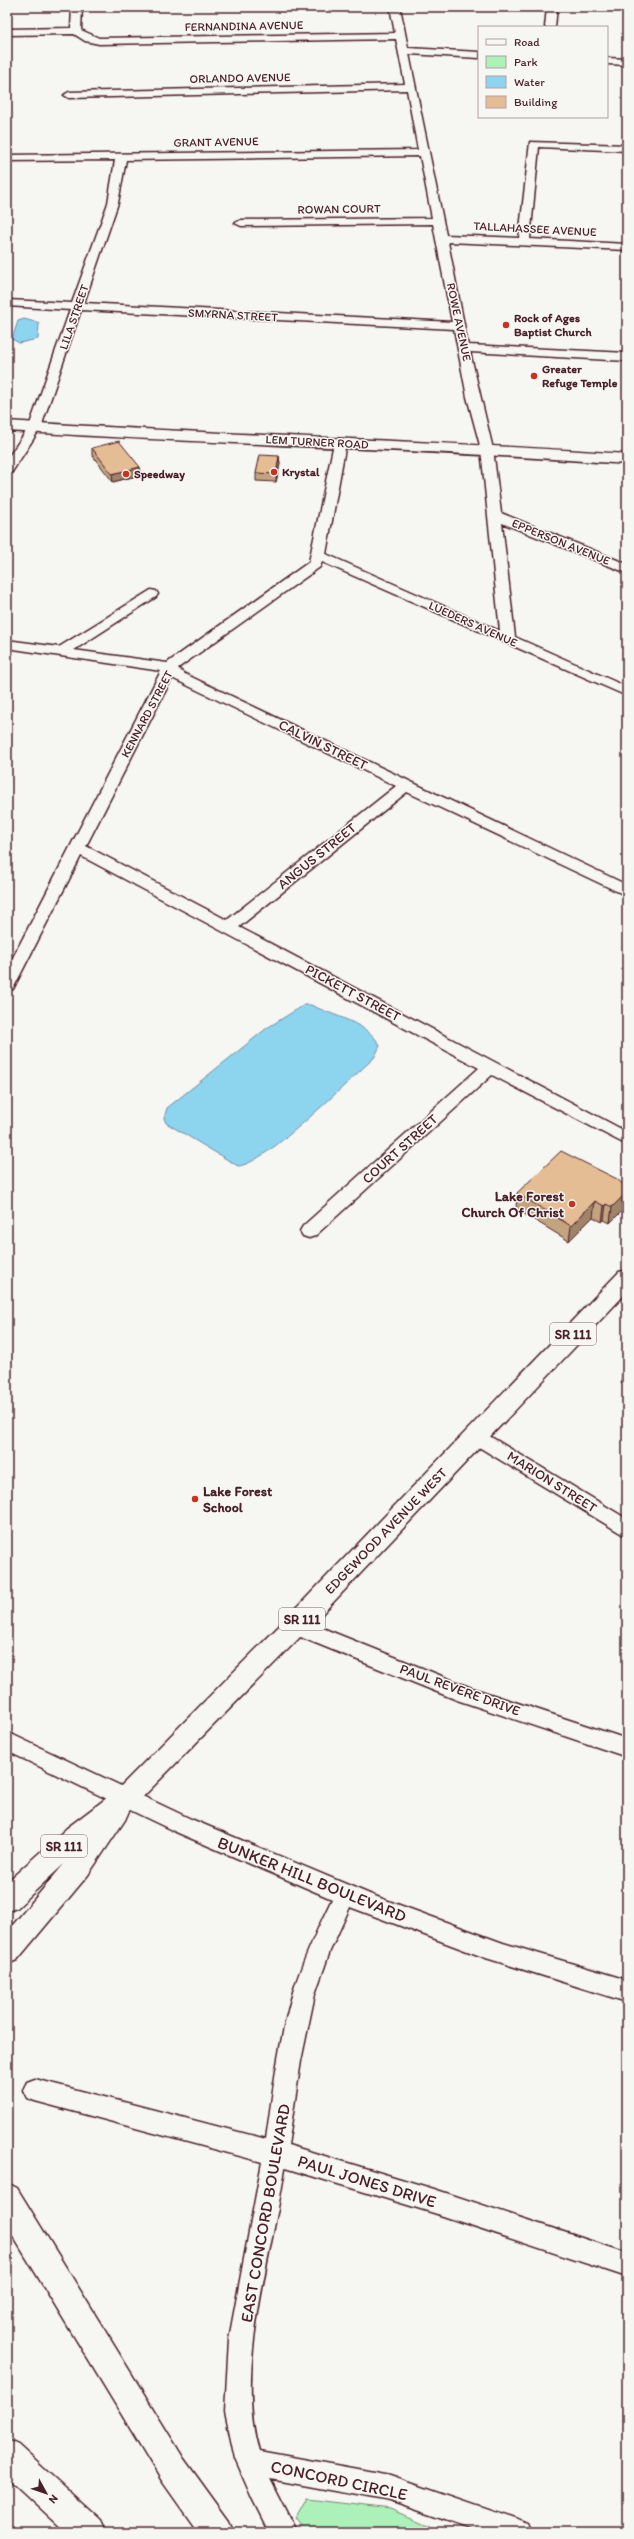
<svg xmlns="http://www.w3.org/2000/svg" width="634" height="2539" font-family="Itim,sans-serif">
  <rect width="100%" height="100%" fill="#f6f6f2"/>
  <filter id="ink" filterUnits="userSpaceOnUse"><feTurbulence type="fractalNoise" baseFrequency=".025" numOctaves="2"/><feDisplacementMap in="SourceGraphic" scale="8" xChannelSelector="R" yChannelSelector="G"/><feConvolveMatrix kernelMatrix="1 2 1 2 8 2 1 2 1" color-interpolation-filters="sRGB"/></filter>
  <g filter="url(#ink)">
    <!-- green -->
    <path fill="#acf0ba" stroke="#7b8872" d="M 307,2499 L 390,2509 L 443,2532 L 306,2532 L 296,2519 Z"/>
    <!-- water -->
    <path fill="#8dd4ef" stroke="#728ca1" d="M 24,319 L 39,323 L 38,339 L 19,343 L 12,339 L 18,321 Z
      M 304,1005 L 311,1005 C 333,1016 369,1023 380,1046 L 374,1058 C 350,1079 265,1165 238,1166 L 166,1123 L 164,1118 L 167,1108 L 267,1028 Z"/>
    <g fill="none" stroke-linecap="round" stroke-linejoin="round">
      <!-- street casing -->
      <g stroke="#4a1f2b" stroke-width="3">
        <path id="street" d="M 72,7 L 82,7 L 81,30 L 99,38 L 395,33 L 390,7 L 400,7 L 408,48 L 479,52 L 479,58 L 409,54 L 446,235 L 519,238 L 530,142 L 627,145 L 627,151 L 539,147 L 530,239 L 627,244 L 627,250 L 448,242 L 468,345 L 627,353 L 627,361 L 470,352 L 493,449 L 501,513 L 627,564 L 627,573 L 502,523 L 515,637 L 627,687 L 627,696 L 322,562 L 320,567 L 178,668 L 183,673 L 627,885 L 627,896 L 407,792 L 239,927 L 627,1132 L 627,1145 L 492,1075 L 315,1236 L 309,1238 L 303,1236 L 300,1231 L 303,1226 L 479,1068 L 81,856 L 15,985 L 13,989 L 7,990 L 7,969 L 161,671 L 7,648 L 7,640 L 59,647 L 151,590 L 156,591 L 158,594 L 156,597 L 74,650 L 167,663 L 309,562 L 334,443 L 340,439 L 346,443 L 326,554 L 500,631 L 481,449 L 467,397 L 454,329 L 81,310 L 41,427 L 12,472 L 7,473 L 7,459 L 29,427 L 70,310 L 7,306 L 7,300 L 72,303 L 108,203 L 115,160 L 7,161 L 7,155 L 418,150 L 407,90 L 69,98 L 64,95 L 69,92 L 405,84 L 396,39 L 99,44 L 85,41 L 74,34 L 7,35 L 7,29 L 71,28 ZM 420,156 L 432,218 L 241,220 L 235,223 L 241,226 L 433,224 L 452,322 L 84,303 L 118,203 L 126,160 ZM 172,678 L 396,786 L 227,920 L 86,846 Z
          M 547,7 L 557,7 L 555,27 L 545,27 Z
          M 607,58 L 627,59 L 627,65 L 607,64 Z
          M 476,1428 L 627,1519 L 627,1537 L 469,1441 L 466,1436 L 469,1431 Z
          M 295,1617 L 469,1687 L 627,1739 L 627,1757 L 457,1700 L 288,1632 L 285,1626 L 288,1620 Z
          M 7,1732 L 191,1819 L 372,1895 L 503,1943 L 627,1980 L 627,2002 L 486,1958 L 350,1907 L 330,1951 L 315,1994 L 301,2061 L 288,2145 L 434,2189 L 627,2253 L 627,2277 L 434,2213 L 285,2168 C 273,2251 234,2371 259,2451 L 390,2475 L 518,2519 L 527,2523 L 531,2532 L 480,2532 L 390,2501 L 270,2479 L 297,2532 L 269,2532 L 252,2498 L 235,2459 L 225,2412 L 229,2339 L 262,2162 L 35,2101 L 27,2098 L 23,2090 L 27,2082 L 35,2079 L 266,2139 C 273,2090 279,2040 293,1992 C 303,1960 317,1930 332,1899 L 176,1832 L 7,1751 Z"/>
      </g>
      <!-- secondary casing -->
      <g stroke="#4a1f2b" stroke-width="3">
        <path id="secondary" d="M 7,421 C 214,435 421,440 627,454 L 627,464 C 421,449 214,444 7,431 Z"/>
      </g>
      <!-- primary casing -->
      <g stroke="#4a1f2b" stroke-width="3">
        <path id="primary" d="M 627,1270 L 627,1292 L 304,1633 L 129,1811 L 125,1820 L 88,1875 L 17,1960 L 7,1964 L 7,1932 L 64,1864 L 17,1908 L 7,1911 L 7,1882 L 67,1828 L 116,1791 L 286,1619 L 619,1272 Z"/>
      </g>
      <!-- highway casing -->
      <g stroke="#4a1f2b" stroke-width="3">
        <path id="highway" d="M 7,2183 L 17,2188 L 184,2459 L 229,2521 L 234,2532 L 198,2532 L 162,2481 L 7,2226 Z
          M 7,2440 L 18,2445 L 101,2521 L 106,2532 L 66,2532 L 7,2477 Z"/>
      </g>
      <!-- street -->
      <use href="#street" fill="#f6f6f2" fill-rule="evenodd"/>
      <!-- secondary -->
      <use href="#secondary" fill="#f6f6f2" fill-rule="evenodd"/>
      <!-- primary -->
      <use href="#primary" fill="#f6f6f2" fill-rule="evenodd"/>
      <!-- highway -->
      <use href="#highway" fill="#f6f6f2" fill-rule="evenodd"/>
    </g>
    <!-- wall -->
    <path fill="#c4a37f" stroke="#4a1f2b" d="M 92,448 L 140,467 L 140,475 L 113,482 L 92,455 Z
      M 279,456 L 280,464 L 276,482 L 256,481 L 256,473 Z
      M 617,1179 L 610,1223 L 604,1220 L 602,1222 L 593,1217 L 569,1241 L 516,1209 L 517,1193 Z
      M 627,1362 L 627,1385 L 621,1382 L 623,1366 Z"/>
    <!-- shaded-wall -->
    <path fill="#a08468" stroke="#4a1f2b" d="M 279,456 L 280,464 L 276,482 L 276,474 Z
      M 140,467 L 140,475 L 113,482 L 112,474 Z
      M 627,1192 L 627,1206 L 610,1223 L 612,1207 Z
      M 595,1201 L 593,1217 L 569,1241 L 571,1226 Z
      M 606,1204 L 604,1220 L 602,1222 L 604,1206 Z"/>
    <!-- building -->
    <path fill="#e4bd94" stroke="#4a1f2b" d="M 119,441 L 140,467 L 112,474 L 92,448 Z
      M 260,455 L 279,456 L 276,474 L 256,473 Z
      M 561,1151 L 617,1179 L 627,1188 L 627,1192 L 612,1207 L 606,1204 L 604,1206 L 595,1201 L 571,1226 L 517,1193 Z
      M 627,1362 L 627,1368 L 623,1366 Z"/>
  </g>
  <!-- markers -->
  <g fill="#c8321e" stroke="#f6f6f2" stroke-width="1.5">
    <circle cx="506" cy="325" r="4"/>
    <circle cx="534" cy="376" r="4"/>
    <circle cx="274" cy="472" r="4"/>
    <circle cx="126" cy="474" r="4"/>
    <circle cx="572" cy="1204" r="4"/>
    <circle cx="195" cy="1499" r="4"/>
  </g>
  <g text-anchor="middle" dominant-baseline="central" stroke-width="3" stroke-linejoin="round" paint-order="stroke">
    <!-- far-street labels -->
    <g font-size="12" fill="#4a1f2b" stroke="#f6f6f2">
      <text transform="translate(244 26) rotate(-1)">FERNANDINA AVENUE</text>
      <text transform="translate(240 78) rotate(-1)">ORLANDO AVENUE</text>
      <text transform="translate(216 142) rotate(-1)">GRANT AVENUE</text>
      <text transform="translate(339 209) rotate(-1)">ROWAN COURT</text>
      <text transform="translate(535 229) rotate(3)">TALLAHASSEE AVENUE</text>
      <text transform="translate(233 315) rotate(3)">SMYRNA STREET</text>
      <text transform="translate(74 317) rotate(-71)">LILA STREET</text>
      <text transform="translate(459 322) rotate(78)">ROWE AVENUE</text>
      <text transform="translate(317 442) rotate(3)">LEM TURNER ROAD</text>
      <text transform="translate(561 542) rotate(22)">EPPERSON AVENUE</text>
      <text transform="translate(473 624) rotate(24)">LUEDERS AVENUE</text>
      <text transform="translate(147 714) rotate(-62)">KENNARD STREET</text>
    </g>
    <!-- far-poi labels -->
    <g font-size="12" font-weight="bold" fill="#4a1f2b" stroke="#f6f6f2" text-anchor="start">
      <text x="514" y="318">Rock of Ages<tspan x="514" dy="14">Baptist Church</tspan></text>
      <text x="542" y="369">Greater<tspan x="542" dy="14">Refuge Temple</tspan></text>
      <text x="282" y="472">Krystal</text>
      <text x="134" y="474">Speedway</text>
    </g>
    <!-- shield labels -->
    <g fill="#f6f6f2" stroke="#7e6067" stroke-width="1">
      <rect x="550" y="1323" width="46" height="22" rx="3"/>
      <rect x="279" y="1608" width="46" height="22" rx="3"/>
      <rect x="41" y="1835" width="46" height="22" rx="3"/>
    </g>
    <g font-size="13" font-weight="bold" fill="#4a1f2b">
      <text x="573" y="1334">SR 111</text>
      <text x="302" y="1619">SR 111</text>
      <text x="64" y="1846">SR 111</text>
    </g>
    <!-- street labels -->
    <g font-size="14" fill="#4a1f2b" stroke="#f6f6f2">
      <text transform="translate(323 745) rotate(26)">CALVIN STREET</text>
      <text transform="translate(317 856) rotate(-39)">ANGUS STREET</text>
      <text transform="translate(353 993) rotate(28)">PICKETT STREET</text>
      <text transform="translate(400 1149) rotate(-42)">COURT STREET</text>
      <text transform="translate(552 1482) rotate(32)">MARION STREET</text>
      <text transform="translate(386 1531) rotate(-46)">EDGEWOOD AVENUE WEST</text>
      <text transform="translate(460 1690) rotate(20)">PAUL REVERE DRIVE</text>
    </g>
    <!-- poi labels -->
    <g font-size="14" font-weight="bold" fill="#4a1f2b" stroke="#f6f6f2" text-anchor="end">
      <text x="564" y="1196">Lake Forest<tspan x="564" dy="16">Church Of Christ</tspan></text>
      <text x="203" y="1491" text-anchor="start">Lake Forest<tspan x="203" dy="16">School</tspan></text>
    </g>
    <!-- near-street labels -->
    <g font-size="17" fill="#4a1f2b" stroke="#f6f6f2">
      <text transform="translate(312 1879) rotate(22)">BUNKER HILL BOULEVARD</text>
      <text transform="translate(367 2181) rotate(17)">PAUL JONES DRIVE</text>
      <text transform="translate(265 2213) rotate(-80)">EAST CONCORD BOULEVARD</text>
      <text transform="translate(339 2480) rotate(12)">CONCORD CIRCLE</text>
    </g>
  </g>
  <!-- margin -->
  <rect width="634" height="2539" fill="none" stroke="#f6f6f2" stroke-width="24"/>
  <rect x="12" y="12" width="610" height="2515" fill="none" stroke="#4a1f2b" stroke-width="1.5" filter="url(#ink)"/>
  <!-- legend -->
  <rect x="478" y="26" width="130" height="92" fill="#f6f6f2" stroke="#b1a0a2"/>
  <rect x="486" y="39" width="20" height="6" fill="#f6f6f2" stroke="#b1a0a2"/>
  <text x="514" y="46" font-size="12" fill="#4a1f2b">Road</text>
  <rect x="486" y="56" width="20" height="12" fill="#acf0ba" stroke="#b1a0a2"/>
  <text x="514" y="66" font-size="12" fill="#4a1f2b">Park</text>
  <rect x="486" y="76" width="20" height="12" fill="#8dd4ef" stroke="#b1a0a2"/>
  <text x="514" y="86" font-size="12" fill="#4a1f2b">Water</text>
  <rect x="486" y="96" width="20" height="12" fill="#e4bd94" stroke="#b1a0a2"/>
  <text x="514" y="106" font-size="12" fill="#4a1f2b">Building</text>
  <!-- north arrow -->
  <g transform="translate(46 2493) rotate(130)" stroke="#f6f6f2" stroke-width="3" paint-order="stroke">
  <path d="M0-3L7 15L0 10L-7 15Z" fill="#4a1f2b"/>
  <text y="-6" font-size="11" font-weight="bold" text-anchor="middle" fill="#4a1f2b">N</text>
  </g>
</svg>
